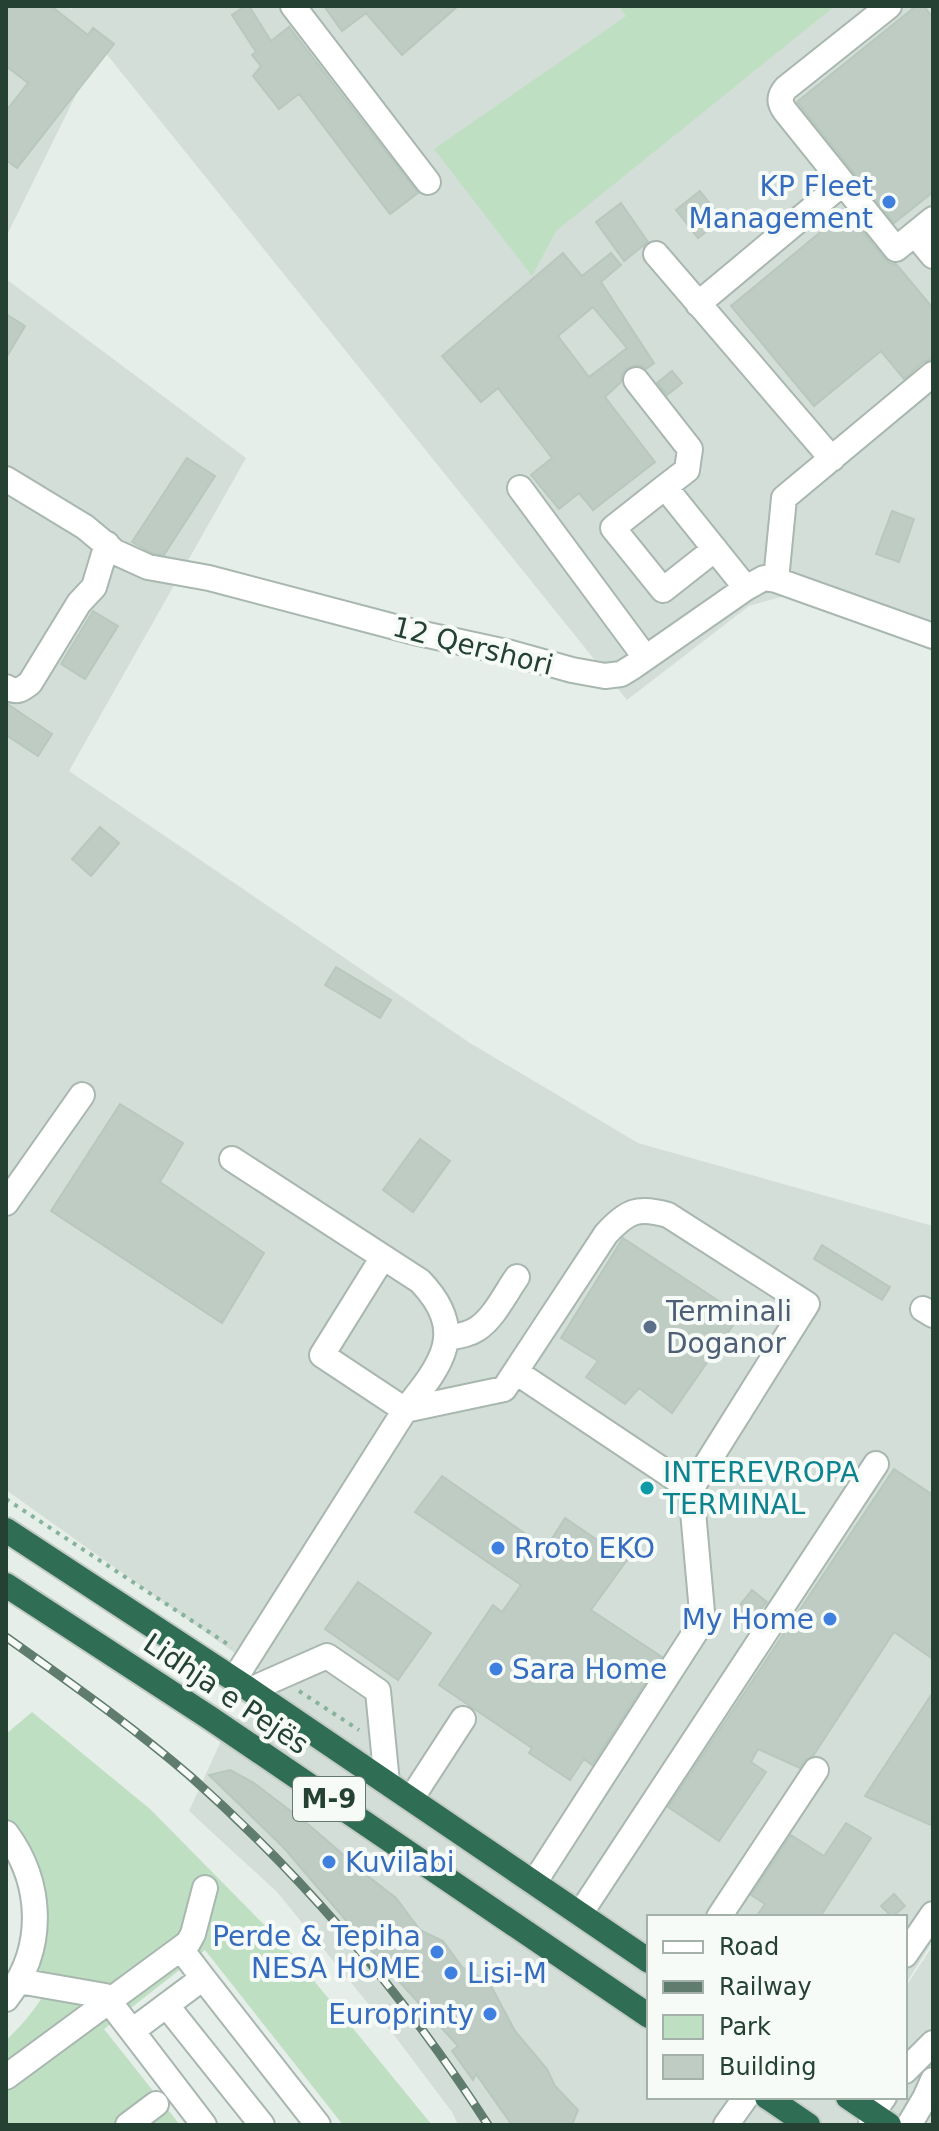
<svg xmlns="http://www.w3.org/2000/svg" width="939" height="2131" font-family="'DejaVu Sans',sans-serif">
  <rect width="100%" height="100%" fill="#e6eee9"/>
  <!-- built -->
  <path fill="#d4ded8" d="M 6,6 L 68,6 L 72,11 L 70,6 L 933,6 L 933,641 L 788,595 L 749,606 L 627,700 L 100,46 L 6,237 Z
    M 6,279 L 246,458 L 69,771 L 470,1043 L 638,1143 L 933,1226 L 933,1941 L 905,1985 L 905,1917 L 649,1917 L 649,2097 L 905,2097 L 905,1988 L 933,1945 L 933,2125 L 458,2125 L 452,2112 L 397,2039 L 277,1892 L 189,1811 L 221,1741 L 245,1708 L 278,1684 L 6,1490 Z"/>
  <!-- green -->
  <path fill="#bfdfc2" d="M 619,6 L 835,6 L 556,231 L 532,276 L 434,149 L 626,16 Z
    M 32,1712 L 150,1809 L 288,1949 L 432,2125 L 343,2125 L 205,1950 L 104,2029 L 180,2125 L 6,2125 L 6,2040 C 26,2022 39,2004 52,1981 L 36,1971 L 43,1945 L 41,1878 L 16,1829 L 6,1819 L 6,1734 Z"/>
  <!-- building -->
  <path fill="#beccc4" stroke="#b8c8be" stroke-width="2" fill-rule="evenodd" d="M 6,6 L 51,6 L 88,35 L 93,28 L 114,44 L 17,168 L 6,160 L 6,111 L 28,83 L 6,66 Z
    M 245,6 L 249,6 L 271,41 L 289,27 L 418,193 L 390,214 L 299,94 L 279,109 L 253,76 L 261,66 L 252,55 L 256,52 L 232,15 Z
    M 324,6 L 458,6 L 402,55 L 366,13 L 342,31 Z
    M 916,6 L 924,6 L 933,18 L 933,192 L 894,223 L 797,102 Z
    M 700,191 L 722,219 L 698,238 L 676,210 Z
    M 621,203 L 648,242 L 624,261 L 596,222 Z
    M 846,211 L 884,258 L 890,263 L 896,264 L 933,308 L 933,359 L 923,362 L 904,379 L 881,351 L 814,406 L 731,306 Z
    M 563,253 L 582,276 L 611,253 L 621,265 L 601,282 L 654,363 L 646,369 L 640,365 L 627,368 L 622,374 L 621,382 L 605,397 L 655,462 L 593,510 L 579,493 L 559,509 L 531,475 L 552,458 L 498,388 L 481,402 L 442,356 ZM 593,307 L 627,348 L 589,377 L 558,336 Z
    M 6,314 L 25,326 L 6,358 Z
    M 672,371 L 682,383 L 667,395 L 657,383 Z
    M 187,458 L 215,476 L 164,555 L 152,553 L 132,542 Z
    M 892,511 L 914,519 L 899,562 L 876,554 Z
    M 93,611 L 118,626 L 85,679 L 61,664 Z
    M 6,703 L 52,734 L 38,756 L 6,735 Z
    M 100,827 L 119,843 L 91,876 L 72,859 Z
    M 336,967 L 391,1000 L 380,1018 L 325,985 Z
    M 120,1104 L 183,1143 L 160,1182 L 264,1253 L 222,1323 L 51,1211 Z
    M 420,1139 L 450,1161 L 413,1212 L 383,1190 Z
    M 623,1238 L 740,1315 L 672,1413 L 639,1388 L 625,1404 L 586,1377 L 598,1361 L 561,1338 Z
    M 822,1245 L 890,1287 L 882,1300 L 814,1259 Z
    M 894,1469 L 933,1495 L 933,1659 L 894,1632 L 813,1756 L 804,1761 L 800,1768 L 758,1749 L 751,1762 L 766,1772 L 719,1841 L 668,1807 Z
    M 442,1476 L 546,1548 L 565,1518 L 627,1560 L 591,1610 L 662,1657 L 592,1765 L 584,1759 L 570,1780 L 529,1753 L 532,1748 L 439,1685 L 493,1605 L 502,1612 L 521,1585 L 415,1512 Z
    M 358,1582 L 431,1633 L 398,1680 L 325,1629 Z
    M 752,1590 L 767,1602 L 749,1623 L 735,1611 Z
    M 933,1692 L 933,1826 L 865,1796 Z
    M 230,1770 L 254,1783 L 309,1825 L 369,1877 L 396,1898 L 420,1930 L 443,1941 L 462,1967 L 489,1982 L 515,2031 L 547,2069 L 555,2086 L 578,2110 L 572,2125 L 512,2125 L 476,2074 L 473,2080 L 452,2051 L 458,2046 L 385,1966 L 284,1848 L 209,1775 Z
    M 846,1823 L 871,1838 L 820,1917 L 756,1917 L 765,1904 L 751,1895 L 791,1835 L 824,1856 Z
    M 894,1894 L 905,1906 L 892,1917 L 881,1906 Z"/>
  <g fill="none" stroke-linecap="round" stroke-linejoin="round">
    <!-- minor casing -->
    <g stroke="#a8b7af" stroke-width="28">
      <path id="minor" d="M 293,6 L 428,182
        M 889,6 L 786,88 C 779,96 779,103 785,111 L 896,249 L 933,219
        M 915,234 L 933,256
        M 656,254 L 832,459
        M 698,304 L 843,183
        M 636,380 L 690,449 L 687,470 L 665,487
        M 6,479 L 85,527 L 115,552 L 148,567 L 209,578 L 414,632 L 511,653 L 572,670 L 605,676 L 621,674 L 634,666 L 746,588 L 764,578 L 776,580 L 933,636
        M 520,488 L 645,657
        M 715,549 L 663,590 L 613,528 L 665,487 L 746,588
        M 776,580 L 784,498 L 933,374
        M 6,687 C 17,693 21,690 30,683 L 79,603 L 94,587 L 107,544
        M 232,1159 L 420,1281 C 469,1332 441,1365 405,1410 L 234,1680
        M 6,1203 L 82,1095
        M 383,1257 L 322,1355 L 405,1410 L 504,1389 L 606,1234 C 627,1211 638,1206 668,1215 L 807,1304 L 691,1489 L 516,1372
        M 923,1309 L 933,1315
        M 446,1338 C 457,1336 468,1335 477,1329 C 494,1318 505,1294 517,1277
        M 250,1690 L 327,1656 L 378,1691 L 387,1783
        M 411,1799 L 463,1719
        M 6,1833 C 43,1883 46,1949 6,1999
        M 534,1883 L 698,1628 L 702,1612 L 691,1489
        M 580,1914 L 876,1464
        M 719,1917 L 816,1770
        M 905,1955 L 933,1914
        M 203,1978 L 318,2125
        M 19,1981 L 105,1996 L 132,2031 L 203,1978 L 181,1949
        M 167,2006 L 262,2125
        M 132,2031 L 204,2125
        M 905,2071 L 933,2043
        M 6,2077 L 188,1943 L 193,1934 L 205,1888
        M 128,2125 L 156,2104
        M 726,2125 L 746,2097
        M 871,2125 L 872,2113 L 884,2097
        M 909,2125 L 925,2098 L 933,2080"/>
    </g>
    <!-- highway casing -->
    <g stroke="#c2cac6" stroke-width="28">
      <path id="highway" d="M 6,1530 L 250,1690 L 649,1961
        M 6,1585 L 210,1718 L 649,2016
        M 767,2097 L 808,2125
        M 848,2097 L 889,2125"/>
    </g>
    <!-- path -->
    <path stroke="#87b29c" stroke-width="4" stroke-dasharray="4 6" stroke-linecap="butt" d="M 6,1499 L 232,1647
      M 299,1691 L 359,1730"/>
    <!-- minor -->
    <use href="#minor" stroke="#fff" stroke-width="24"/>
    <!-- highway -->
    <use href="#highway" stroke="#306d55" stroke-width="24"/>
    <!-- rail casing -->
    <g stroke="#5f7c6f" stroke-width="9">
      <path id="rail" d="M 6,1637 C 69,1682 132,1726 190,1776 C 305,1878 405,1996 488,2125"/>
    </g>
    <!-- rail -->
    <use href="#rail" stroke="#f7fbf8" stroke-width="6" stroke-dasharray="18" stroke-linecap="butt"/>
  </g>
  <!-- markers -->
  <g fill="#3f7fe0" stroke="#f7fbf8" stroke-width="3">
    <circle cx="889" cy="202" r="8"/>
    <circle cx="498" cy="1548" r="8"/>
    <circle cx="830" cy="1619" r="8"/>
    <circle cx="496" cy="1669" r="8"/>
    <circle cx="329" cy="1862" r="8"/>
    <circle cx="437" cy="1952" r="8"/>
    <circle cx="451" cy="1973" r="8"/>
    <circle cx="490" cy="2014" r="8"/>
  </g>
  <circle fill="#5c6f8a" stroke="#f7fbf8" stroke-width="3" cx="650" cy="1327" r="8"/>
  <circle fill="#0f9aa8" stroke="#f7fbf8" stroke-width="3" cx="647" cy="1488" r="8"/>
  <g text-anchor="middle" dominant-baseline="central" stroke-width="8" stroke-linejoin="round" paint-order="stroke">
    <!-- shield labels -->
    <rect fill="#f7fbf8" stroke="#63796f" stroke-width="2" x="293" y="1777" width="72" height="44" rx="6"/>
    <g font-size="26" font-weight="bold" fill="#244134">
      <text x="329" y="1799">M-9</text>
    </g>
    <!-- shop labels -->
    <g font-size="28" fill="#366cbe" stroke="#f7fbf8" text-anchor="end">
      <text x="873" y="186">KP Fleet<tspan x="873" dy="32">Management</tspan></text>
      <text x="514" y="1548" text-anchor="start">Rroto EKO</text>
      <text x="814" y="1619">My Home</text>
      <text x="512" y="1669" text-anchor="start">Sara Home</text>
      <text x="345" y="1862" text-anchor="start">Kuvilabi</text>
      <text x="421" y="1936">Perde &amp; Tepiha<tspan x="421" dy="32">NESA HOME</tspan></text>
      <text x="467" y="1973" text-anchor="start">Lisi-M</text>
      <text x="474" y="2014">Europrinty</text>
    </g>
    <!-- street labels -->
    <g font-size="28" fill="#244134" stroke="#f7fbf8">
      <text transform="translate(473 646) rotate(14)">12 Qershori</text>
      <text transform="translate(226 1694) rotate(34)">Lidhja e Pejës</text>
    </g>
    <!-- service labels -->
    <g font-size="28" fill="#4e5e75" stroke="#f7fbf8" text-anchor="start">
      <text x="666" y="1311">Terminali<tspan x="666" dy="32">Doganor</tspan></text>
    </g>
    <!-- culture labels -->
    <g font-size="28" fill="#0d838f" stroke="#f7fbf8" text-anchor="start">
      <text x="663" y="1472">INTEREVROPA<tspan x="663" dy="32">TERMINAL</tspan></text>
    </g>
  </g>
  <!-- border -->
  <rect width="939" height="2131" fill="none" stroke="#244134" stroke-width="16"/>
  <!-- legend -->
  <rect x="647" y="1915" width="260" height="184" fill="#f7fbf8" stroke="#a3b1aa" stroke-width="2"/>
  <rect x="663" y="1941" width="40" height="12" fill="#ffffff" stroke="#a3b1aa" stroke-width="2"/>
  <text x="719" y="1955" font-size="24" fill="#244134">Road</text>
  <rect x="663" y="1981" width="40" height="12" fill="#5f7c6f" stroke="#a3b1aa" stroke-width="2"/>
  <text x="719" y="1995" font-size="24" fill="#244134">Railway</text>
  <rect x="663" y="2015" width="40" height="24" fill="#bfdfc2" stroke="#a3b1aa" stroke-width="2"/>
  <text x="719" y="2035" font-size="24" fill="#244134">Park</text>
  <rect x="663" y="2055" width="40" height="24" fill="#beccc4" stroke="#a3b1aa" stroke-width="2"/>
  <text x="719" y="2075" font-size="24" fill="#244134">Building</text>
</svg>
